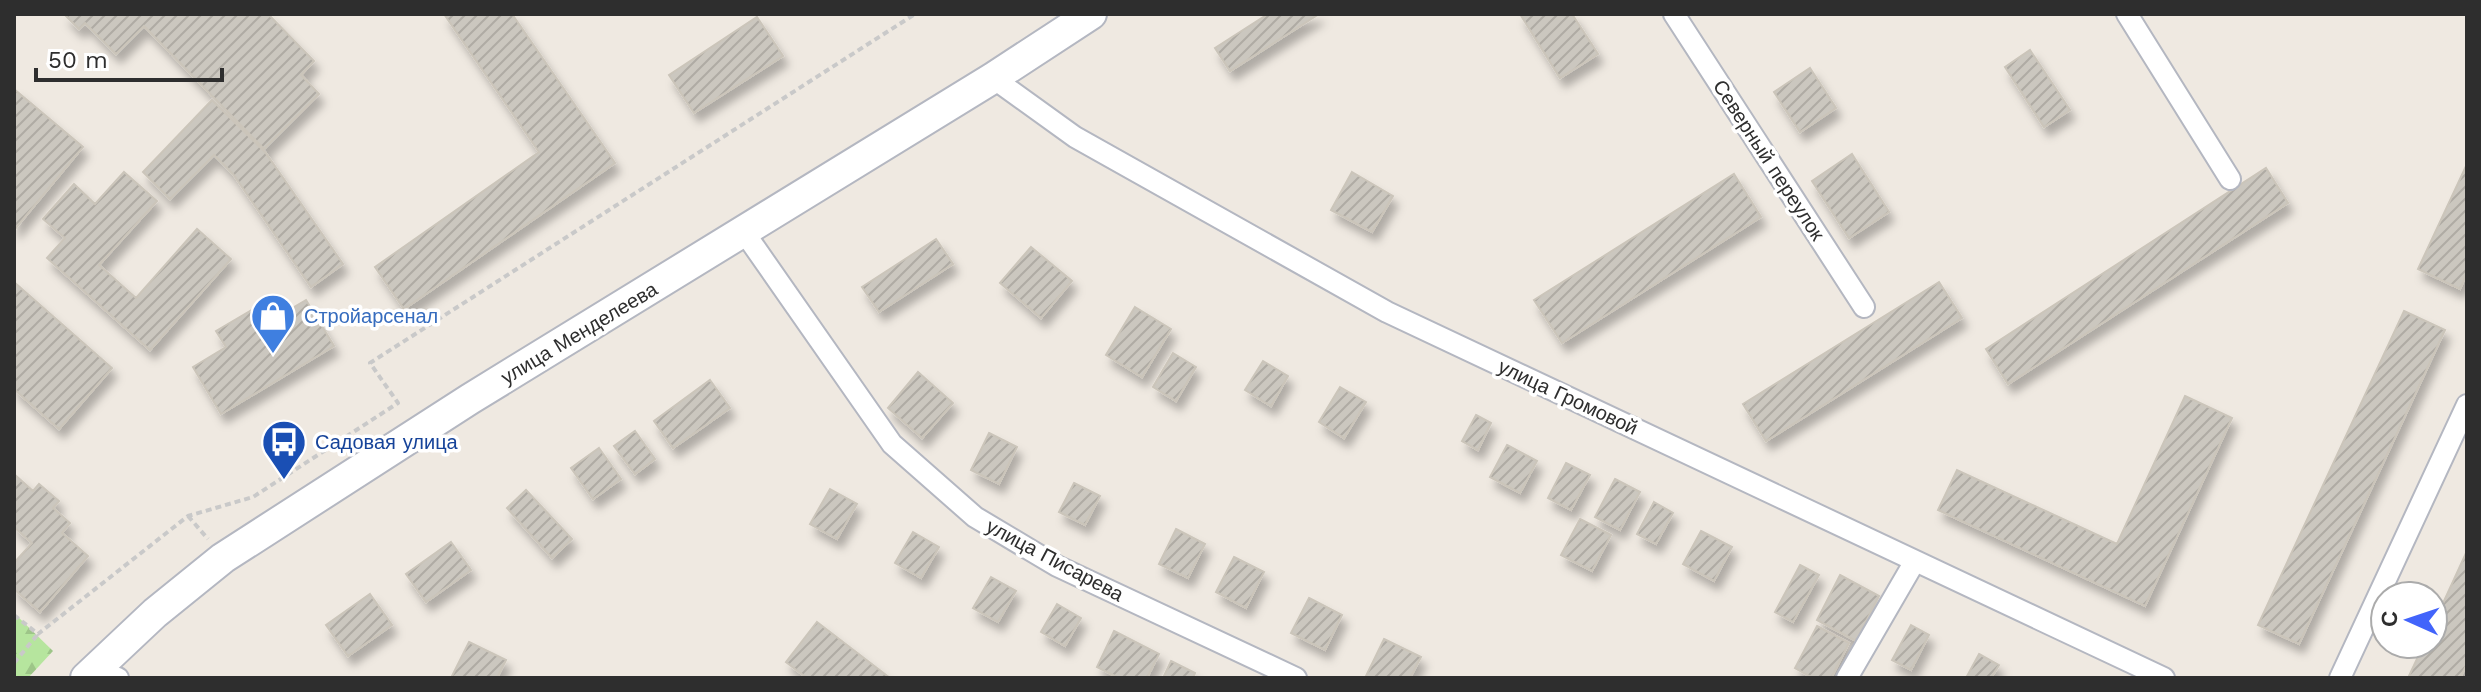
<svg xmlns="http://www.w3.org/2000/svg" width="2481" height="692" font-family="'Work Sans',sans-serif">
  <defs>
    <pattern id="forest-firs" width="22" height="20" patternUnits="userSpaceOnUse" patternTransform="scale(2)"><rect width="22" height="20" fill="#b6e59e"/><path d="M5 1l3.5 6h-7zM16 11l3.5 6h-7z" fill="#9dc588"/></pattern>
    <pattern id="building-hatch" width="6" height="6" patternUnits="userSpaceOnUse" patternTransform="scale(2)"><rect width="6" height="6" fill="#cbc7bf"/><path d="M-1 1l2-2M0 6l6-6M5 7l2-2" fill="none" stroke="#afaba4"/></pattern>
    <filter id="shadow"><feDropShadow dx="5" dy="9" stdDeviation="4" flood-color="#0004"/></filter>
  </defs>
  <rect width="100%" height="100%" fill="#efe9e1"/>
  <!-- forest -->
  <path fill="url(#forest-firs)" d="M 14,613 L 53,651 L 28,678 L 14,678 Z"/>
  <!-- building -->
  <path fill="url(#building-hatch)" stroke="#cbc5ba" stroke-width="2" filter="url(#shadow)" d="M 64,14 L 268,14 L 314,61 L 301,75 L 319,94 L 264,149 L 144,26 L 116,54 L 85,23 L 79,29 Z
    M 444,14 L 512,14 L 615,163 L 404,309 L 375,267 L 539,152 Z
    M 1268,14 L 1319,14 L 1230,71 L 1215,48 Z
    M 1520,14 L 1572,14 L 1598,54 L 1560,78 Z
    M 757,17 L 783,56 L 694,113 L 669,75 Z
    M 2030,50 L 2070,110 L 2044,127 L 2005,67 Z
    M 1810,68 L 1836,108 L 1800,132 L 1774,92 Z
    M 14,89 L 83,147 L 15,229 L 14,229 Z
    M 212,100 L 265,152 L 343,264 L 311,287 L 233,174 L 214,155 L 170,199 L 143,172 Z
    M 1852,154 L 1889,212 L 1849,238 L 1812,181 Z
    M 2467,164 L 2467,273 L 2460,289 L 2418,269 Z
    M 2266,168 L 2288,203 L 2008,384 L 1986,349 Z
    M 124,172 L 157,201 L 99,265 L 136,298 L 197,229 L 231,259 L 150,350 L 47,258 L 65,238 L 43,219 L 74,184 L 95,204 Z
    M 1352,172 L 1393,196 L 1372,232 L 1331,210 Z
    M 1734,174 L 1761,217 L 1562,343 L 1534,300 Z
    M 936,239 L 953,264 L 879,312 L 862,287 Z
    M 1031,247 L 1072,281 L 1041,318 L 1000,283 Z
    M 14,282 L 112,368 L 59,429 L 14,389 Z
    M 1939,282 L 1962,318 L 1766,441 L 1743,404 Z
    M 306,300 L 334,346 L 221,414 L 193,367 L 226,347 L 216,331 L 255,308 L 265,324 Z
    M 1135,307 L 1171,329 L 1142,377 L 1106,355 Z
    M 2404,311 L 2445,330 L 2299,644 L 2258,625 Z
    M 1173,353 L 1196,367 L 1176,401 L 1153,387 Z
    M 1263,361 L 1288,376 L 1271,406 L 1245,390 Z
    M 918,372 L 953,403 L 922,438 L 888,408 Z
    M 710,380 L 730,408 L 673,448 L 654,421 Z
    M 1340,387 L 1366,402 L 1344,438 L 1319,422 Z
    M 2185,396 L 2232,418 L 2145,606 L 1938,510 L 1957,470 L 2117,544 Z
    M 1476,415 L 1491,423 L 1478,450 L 1462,441 Z
    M 635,431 L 655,459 L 635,474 L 614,446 Z
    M 989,433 L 1017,447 L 999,484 L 971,470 Z
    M 1507,445 L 1537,461 L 1520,493 L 1490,477 Z
    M 599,448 L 621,479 L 593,499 L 571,468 Z
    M 1566,463 L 1590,475 L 1571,510 L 1548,498 Z
    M 14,474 L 33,491 L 39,484 L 59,501 L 53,508 L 70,523 L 62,533 L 88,556 L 40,612 L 14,589 L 14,563 L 32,543 L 14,527 Z
    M 1615,479 L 1640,492 L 1620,530 L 1595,517 Z
    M 1074,483 L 1100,496 L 1085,525 L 1059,512 Z
    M 830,489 L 857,504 L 837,539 L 810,524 Z
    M 526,490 L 572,539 L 552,558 L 507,508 Z
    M 1654,502 L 1673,513 L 1656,544 L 1637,534 Z
    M 1580,519 L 1611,535 L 1592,571 L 1561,555 Z
    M 1176,529 L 1205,544 L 1188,578 L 1159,564 Z
    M 1701,531 L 1732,547 L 1714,581 L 1683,564 Z
    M 913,532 L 939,547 L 921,578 L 895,563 Z
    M 451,542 L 471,570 L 426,602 L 406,574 Z
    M 2467,551 L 2467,664 L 2460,678 L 2408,678 L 2424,644 L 2433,644 L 2433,625 Z
    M 1234,557 L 1264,572 L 1246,608 L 1216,592 Z
    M 1800,565 L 1819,575 L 1793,622 L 1775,612 Z
    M 1840,575 L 1879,596 L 1856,641 L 1817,620 Z
    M 991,577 L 1016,591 L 998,622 L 973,608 Z
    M 370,594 L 392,625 L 348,656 L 326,625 Z
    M 1309,598 L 1342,615 L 1325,650 L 1291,633 Z
    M 1057,604 L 1081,618 L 1065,646 L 1041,632 Z
    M 817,622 L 890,678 L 807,678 L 786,662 Z
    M 1911,625 L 1929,635 L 1911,670 L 1892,660 Z
    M 1817,626 L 1849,643 L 1831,678 L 1813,678 L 1795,668 Z
    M 1114,631 L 1159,654 L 1147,678 L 1119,678 L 1097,667 Z
    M 1384,639 L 1421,657 L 1410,678 L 1370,678 L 1366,676 Z
    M 469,642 L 506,660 L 497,678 L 451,678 Z
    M 1979,654 L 1999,665 L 1991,678 L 1966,678 Z
    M 1171,661 L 1195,673 L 1193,678 L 1163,678 Z"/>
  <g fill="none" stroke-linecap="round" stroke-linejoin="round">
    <!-- minor casing -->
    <g stroke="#b4b7c1" stroke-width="24">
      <path id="minor" d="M 1674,14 L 1864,307
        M 2127,14 L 2230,179
        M 993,78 L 1075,137 L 1387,312 L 2164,678
        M 744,232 L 892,444 L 975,517 L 1057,566 L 1296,678
        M 94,669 L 118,678
        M 1847,678 L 1915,561
        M 2340,678 L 2467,405"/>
    </g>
    <!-- secondary casing -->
    <g stroke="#b4b7c1" stroke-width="34">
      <path id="secondary" d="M 86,678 L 155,613 L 223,558 L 470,399 L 993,78 L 1091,14"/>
    </g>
    <!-- path -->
    <path stroke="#c9c9c9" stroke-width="4" stroke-dasharray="6 4" stroke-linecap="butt" d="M 188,516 L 208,539
      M 14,615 L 38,634 L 188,516 L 253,497 L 398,403 L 370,363 L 915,14
      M 14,663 L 38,634"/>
    <!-- minor -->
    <use href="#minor" stroke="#fff" stroke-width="20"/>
    <!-- secondary -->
    <use href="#secondary" stroke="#fff" stroke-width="30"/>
  </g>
  <!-- icons -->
  <defs>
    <g id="shop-pin" transform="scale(2.3)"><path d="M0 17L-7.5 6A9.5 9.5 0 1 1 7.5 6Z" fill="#3f7fe0" stroke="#fff"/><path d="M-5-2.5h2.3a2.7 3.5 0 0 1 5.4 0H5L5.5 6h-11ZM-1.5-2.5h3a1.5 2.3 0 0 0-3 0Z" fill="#fff"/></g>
    <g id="bus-pin" transform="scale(2.3)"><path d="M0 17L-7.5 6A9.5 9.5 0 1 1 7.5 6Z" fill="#1a4fb4" stroke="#fff"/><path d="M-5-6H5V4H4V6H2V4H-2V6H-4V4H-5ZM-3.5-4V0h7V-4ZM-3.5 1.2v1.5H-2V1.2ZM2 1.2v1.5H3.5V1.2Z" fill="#fff"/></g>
  </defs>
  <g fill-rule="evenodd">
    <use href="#shop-pin" x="273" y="316"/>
    <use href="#bus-pin" x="284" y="442"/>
  </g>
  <g text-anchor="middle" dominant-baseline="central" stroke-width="7" stroke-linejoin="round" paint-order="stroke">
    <!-- street labels -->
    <g font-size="20" fill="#2e2e2e" stroke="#fff">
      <text transform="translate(1769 160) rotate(57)">Северный переулок</text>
      <text transform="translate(579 333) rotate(-31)">улица Менделеева</text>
      <text transform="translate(1568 397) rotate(25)">улица Громовой</text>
      <text transform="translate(1055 560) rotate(28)">улица Писарева</text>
    </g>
    <!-- shop labels -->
    <g font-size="20" fill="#366cbe" stroke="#fff" text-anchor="start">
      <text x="304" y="316">Стройарсенал</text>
    </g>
    <!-- transit labels -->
    <g font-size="20" fill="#164399" stroke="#fff" text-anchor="start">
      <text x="315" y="442">Садовая улица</text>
    </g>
  </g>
  <!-- border -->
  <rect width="2481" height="692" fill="none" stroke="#2e2e2e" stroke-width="32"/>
  <!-- north arrow -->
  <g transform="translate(2409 620) rotate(273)"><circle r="38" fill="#ffffff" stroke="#ababab" stroke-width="2"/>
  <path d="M0-6L14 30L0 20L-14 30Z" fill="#4264fb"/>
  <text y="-12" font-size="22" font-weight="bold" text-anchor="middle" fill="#2e2e2e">С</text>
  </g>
  <!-- scale -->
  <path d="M36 68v12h186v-12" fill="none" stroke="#2e2e2e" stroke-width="4"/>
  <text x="48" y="68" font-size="24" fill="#2e2e2e" stroke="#ffffff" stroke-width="6" paint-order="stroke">50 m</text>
</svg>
